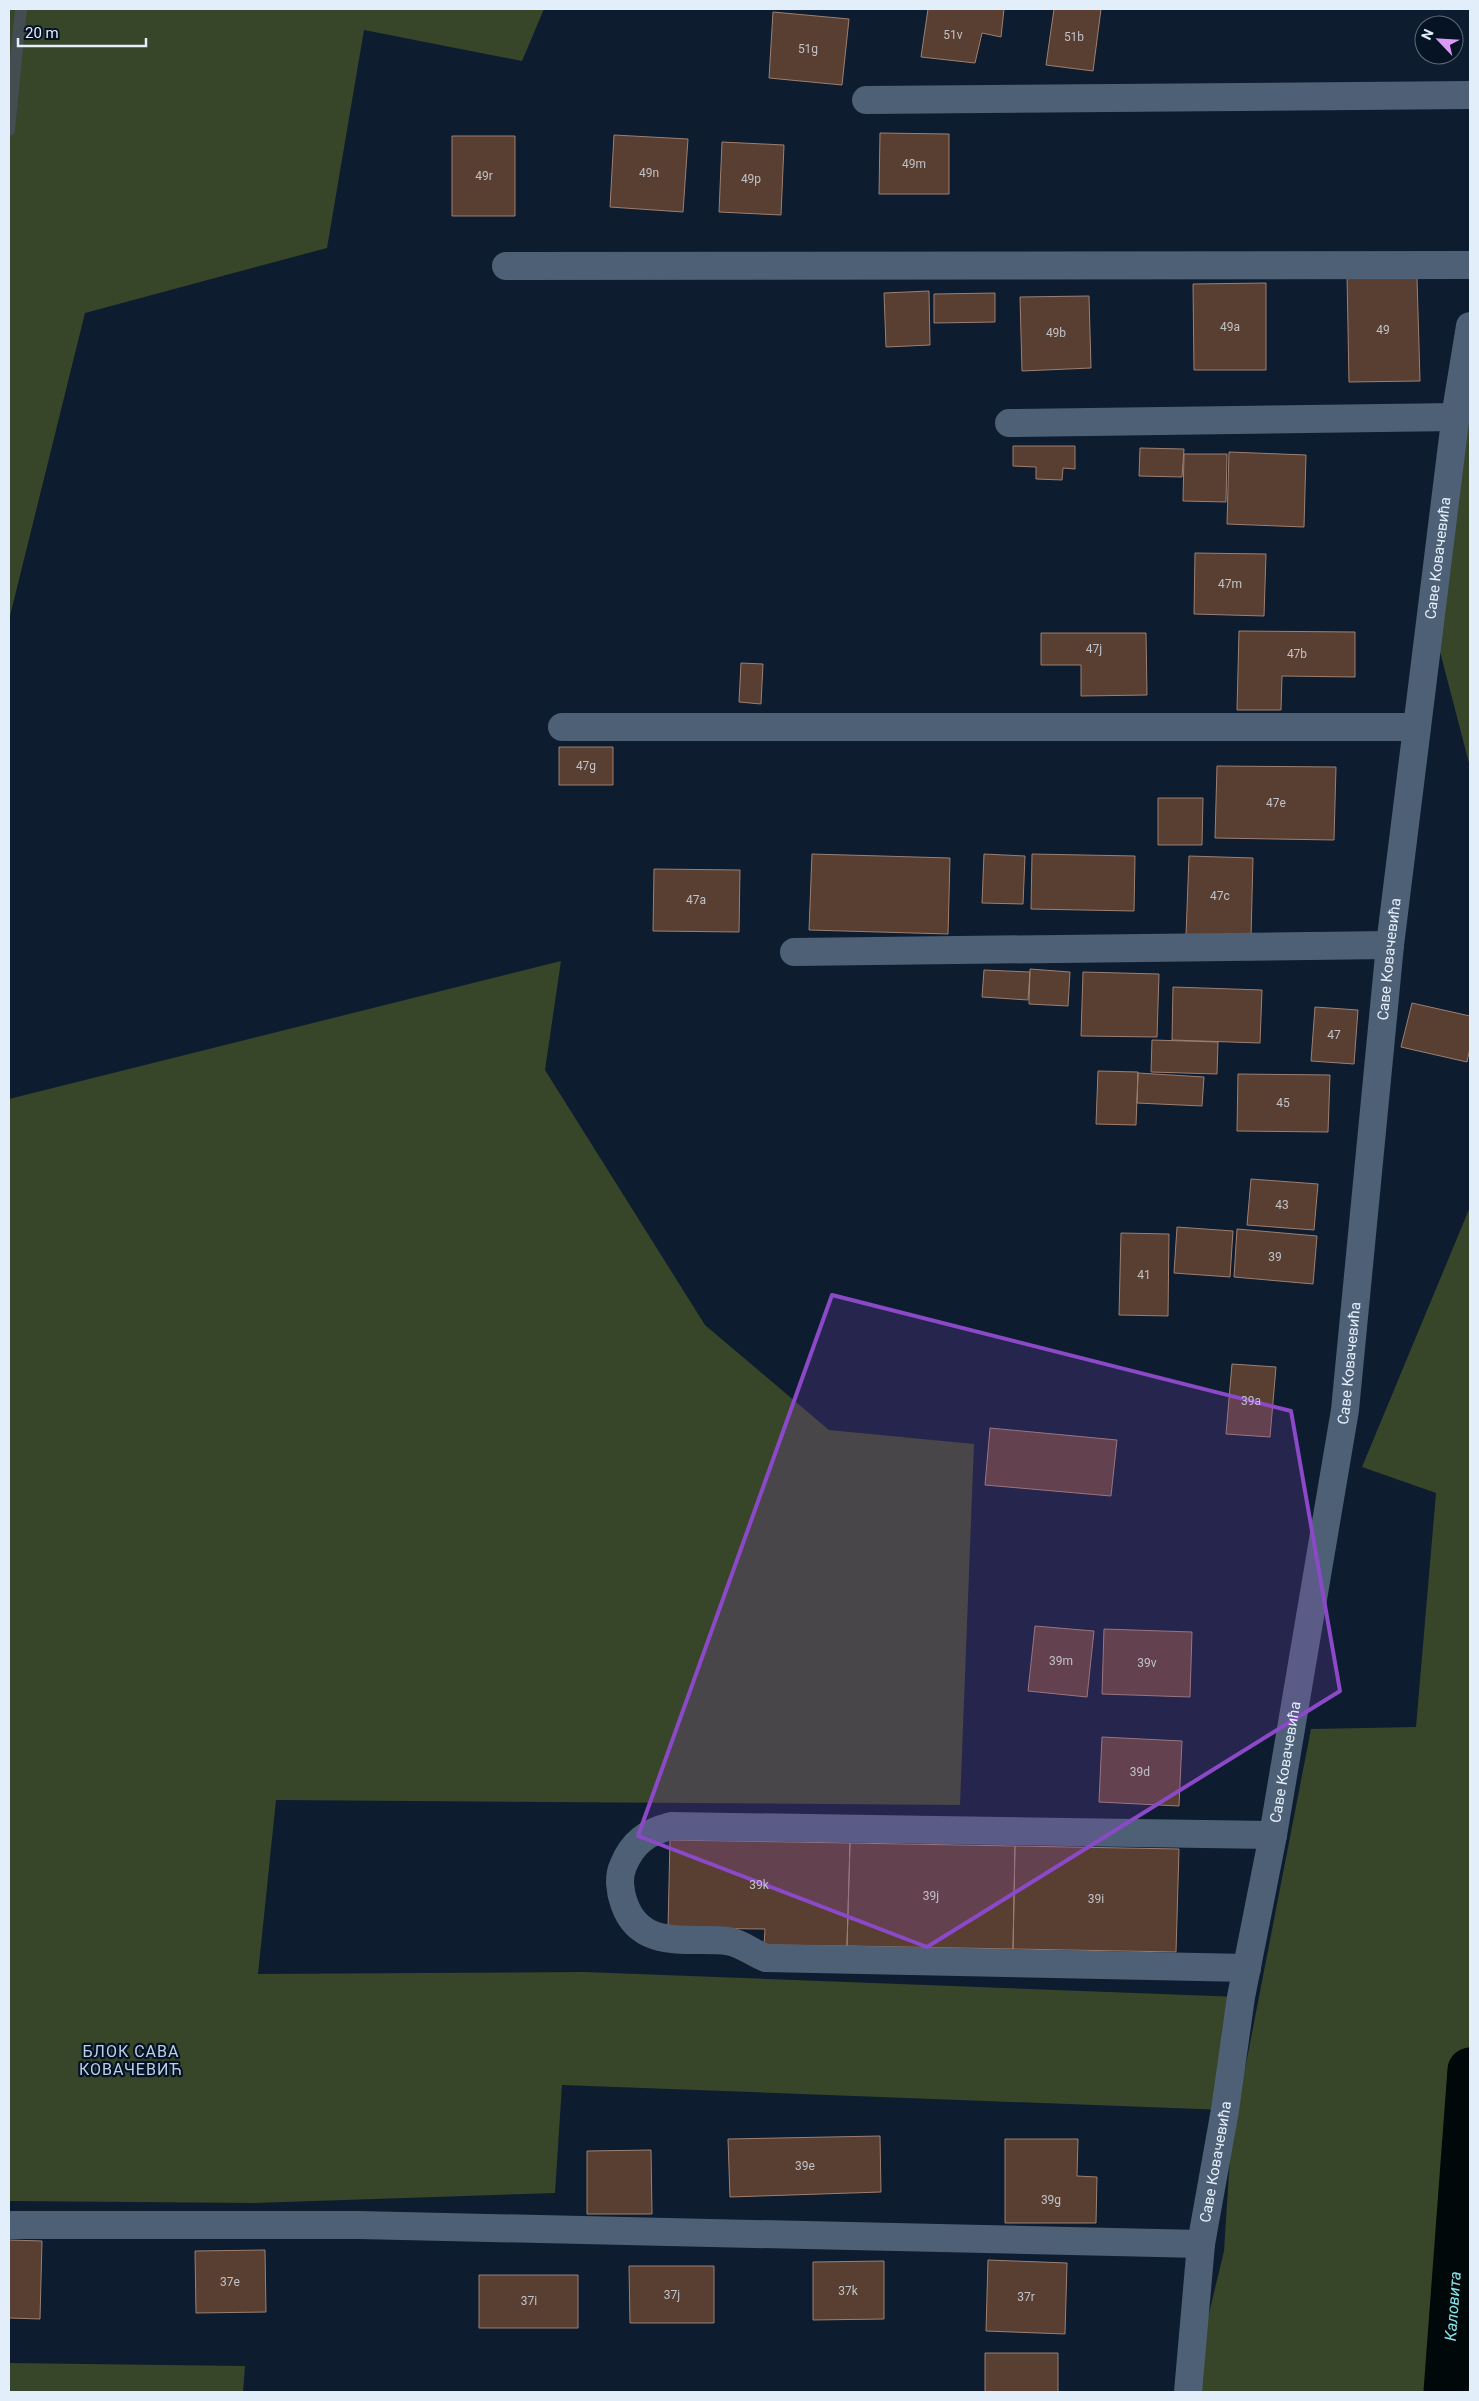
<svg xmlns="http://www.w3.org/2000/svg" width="1479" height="2401" font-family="Roboto,sans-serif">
  <rect width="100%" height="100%" fill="#0d1c2f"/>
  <!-- green -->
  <path fill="#374529" d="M 9,9 L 544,9 L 522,61 L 364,30 L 327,248 L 85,313 L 9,620 Z
    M 1470,338 L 1470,767 L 1431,617 Z
    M 561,961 L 545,1070 L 705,1325 L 829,1430 L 974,1444 L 960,1805 L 276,1800 L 258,1974 L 584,1972 L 1241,1997 L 1225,2110 L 562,2085 L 555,2193 L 254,2203 L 9,2201 L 9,1099 Z
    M 1470,1207 L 1470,2392 L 1190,2392 L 1224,2251 L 1231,2141 L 1311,1729 L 1416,1727 L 1436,1493 L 1362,1467 Z
    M 9,2363 L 245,2366 L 243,2392 L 9,2392 Z"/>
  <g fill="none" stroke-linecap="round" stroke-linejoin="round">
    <!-- stream -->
    <path stroke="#444d52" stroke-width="12" d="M 9,130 L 21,9"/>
    <!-- canal -->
    <path stroke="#000809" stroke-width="45" id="s1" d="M 1446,2392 L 1470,2070"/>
  </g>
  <!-- building -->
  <path fill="#593f31" stroke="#9d7f70" d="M 928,9 L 1004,9 L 1001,37 L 982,33 L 975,63 L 921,57 Z
    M 1054,9 L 1101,9 L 1093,71 L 1046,65 Z
    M 773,12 L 849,19 L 842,85 L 769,78 Z
    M 880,133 L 949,134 L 949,194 L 879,194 Z
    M 614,135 L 688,139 L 683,212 L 610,207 Z
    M 452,136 L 515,136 L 515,216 L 452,216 Z
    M 722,142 L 784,145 L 781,215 L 719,212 Z
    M 1347,275 L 1417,278 L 1420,381 L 1349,382 Z
    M 1266,283 L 1266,370 L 1194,370 L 1193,284 Z
    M 929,291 L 930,345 L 886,347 L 884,293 Z
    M 995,293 L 995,322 L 934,323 L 934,294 Z
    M 1089,296 L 1091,368 L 1022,371 L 1020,297 Z
    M 1013,446 L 1075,446 L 1075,469 L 1063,468 L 1062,480 L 1036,479 L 1036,467 L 1013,466 Z
    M 1140,448 L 1184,449 L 1182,477 L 1139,476 Z
    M 1229,452 L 1306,455 L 1304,527 L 1227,524 Z
    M 1184,454 L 1227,454 L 1226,502 L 1183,501 Z
    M 1195,553 L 1266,554 L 1264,616 L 1194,614 Z
    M 1239,631 L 1355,632 L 1355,677 L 1282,676 L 1281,710 L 1237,710 Z
    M 1041,633 L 1146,633 L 1147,695 L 1081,696 L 1081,665 L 1041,665 Z
    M 741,663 L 763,664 L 761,704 L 739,702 Z
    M 559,747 L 613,747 L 613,785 L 559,785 Z
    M 1217,766 L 1336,767 L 1334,840 L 1215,838 Z
    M 1158,798 L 1203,798 L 1202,845 L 1158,845 Z
    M 812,854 L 950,858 L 948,934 L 809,930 Z
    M 984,854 L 1025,856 L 1023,904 L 982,903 Z
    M 1032,854 L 1135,856 L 1134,911 L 1031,909 Z
    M 1189,856 L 1253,858 L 1251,937 L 1186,935 Z
    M 654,869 L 740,870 L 739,932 L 653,931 Z
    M 1030,969 L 1070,972 L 1068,1006 L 1029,1004 Z
    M 984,970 L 1030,972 L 1028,1000 L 982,997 Z
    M 1083,972 L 1159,974 L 1157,1037 L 1081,1036 Z
    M 1173,987 L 1262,990 L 1260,1043 L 1172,1040 Z
    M 1412,1003 L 1470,1016 L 1470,1048 L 1467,1062 L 1401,1047 Z
    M 1315,1007 L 1358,1010 L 1354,1064 L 1311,1061 Z
    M 1152,1040 L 1218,1042 L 1217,1074 L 1151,1072 Z
    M 1098,1071 L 1138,1072 L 1136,1125 L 1096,1124 Z
    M 1138,1073 L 1204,1077 L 1202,1106 L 1137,1103 Z
    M 1238,1074 L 1330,1075 L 1328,1132 L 1237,1131 Z
    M 1251,1179 L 1318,1184 L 1314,1230 L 1247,1225 Z
    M 1177,1227 L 1233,1231 L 1230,1277 L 1174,1273 Z
    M 1237,1229 L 1317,1236 L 1313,1284 L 1234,1277 Z
    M 1121,1233 L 1169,1234 L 1168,1316 L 1119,1315 Z
    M 1232,1364 L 1276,1367 L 1270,1437 L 1226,1434 Z
    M 990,1428 L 1117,1440 L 1111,1496 L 985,1485 Z
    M 1035,1626 L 1094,1631 L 1087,1697 L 1028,1691 Z
    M 1104,1629 L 1192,1632 L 1190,1697 L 1102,1694 Z
    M 1102,1737 L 1182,1741 L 1179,1806 L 1099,1802 Z
    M 670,1840 L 850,1843 L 847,1946 L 764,1945 L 765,1929 L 668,1928 Z
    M 850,1843 L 1015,1846 L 1013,1949 L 847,1946 Z
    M 1015,1846 L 1179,1849 L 1176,1952 L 1013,1949 Z
    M 880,2136 L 881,2192 L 730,2197 L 728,2139 Z
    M 1005,2139 L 1078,2139 L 1077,2176 L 1097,2177 L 1096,2223 L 1005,2223 Z
    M 651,2150 L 652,2214 L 587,2214 L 587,2151 Z
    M 9,2240 L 42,2241 L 40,2319 L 9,2318 Z
    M 265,2250 L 266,2312 L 196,2313 L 195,2251 Z
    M 988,2260 L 1067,2263 L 1065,2334 L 986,2331 Z
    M 884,2261 L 884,2319 L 813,2320 L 813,2262 Z
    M 629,2266 L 714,2266 L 714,2323 L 630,2323 Z
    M 479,2275 L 578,2275 L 578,2328 L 479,2328 Z
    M 985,2353 L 1058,2353 L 1058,2392 L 985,2392 Z"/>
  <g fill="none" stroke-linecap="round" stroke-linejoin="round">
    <!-- minor -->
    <g stroke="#4e6076" stroke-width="28">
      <path d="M 866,100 L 1470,95"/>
      <path d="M 506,266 L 1470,265"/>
      <path d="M 1009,423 L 1456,417"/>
      <path d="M 562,727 L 1417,727"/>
      <path d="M 794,952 L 1390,945"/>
      <path d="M 1247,1968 L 766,1958 C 752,1953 742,1943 727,1941 C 689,1937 640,1951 624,1903 C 620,1892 618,1877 623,1866 C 632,1843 647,1832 671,1826 L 1273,1835"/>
      <path d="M 9,2225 L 359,2225 L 1201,2244"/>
      <path id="s2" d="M 1188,2392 L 1201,2244 L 1225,2110 L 1241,1997 L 1273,1835 L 1345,1410 L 1390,945 L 1457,405 L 1470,326"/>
    </g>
  </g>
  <!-- marked area -->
  <path fill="#8b49c8" fill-opacity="0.2" stroke="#8b49c8" stroke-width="4" stroke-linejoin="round" d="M 832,1295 L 1291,1411 L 1340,1691 L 927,1947 L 638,1836 Z"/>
  <g text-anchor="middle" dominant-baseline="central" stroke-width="4.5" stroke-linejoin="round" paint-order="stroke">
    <!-- number labels -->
    <g font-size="12" fill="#c0c2c8">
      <text x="953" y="35">51v</text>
      <text x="1074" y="37">51b</text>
      <text x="808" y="49">51g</text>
      <text x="914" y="164">49m</text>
      <text x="649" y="173">49n</text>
      <text x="484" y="176">49r</text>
      <text x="751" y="179">49p</text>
      <text x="1230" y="327">49a</text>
      <text x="1383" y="330">49</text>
      <text x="1056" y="333">49b</text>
      <text x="1230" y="584">47m</text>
      <text x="1094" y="649">47j</text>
      <text x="1297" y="654">47b</text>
      <text x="586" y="766">47g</text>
      <text x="1276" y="803">47e</text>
      <text x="1220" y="896">47c</text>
      <text x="696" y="900">47a</text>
      <text x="1334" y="1035">47</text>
      <text x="1283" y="1103">45</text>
      <text x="1282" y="1205">43</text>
      <text x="1275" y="1257">39</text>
      <text x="1144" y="1275">41</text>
      <text x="1251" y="1401">39a</text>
      <text x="1061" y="1661">39m</text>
      <text x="1147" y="1663">39v</text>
      <text x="1140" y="1772">39d</text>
      <text x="759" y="1885">39k</text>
      <text x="931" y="1896">39j</text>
      <text x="1096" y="1899">39i</text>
      <text x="805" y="2166">39e</text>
      <text x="1051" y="2200">39g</text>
      <text x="230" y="2282">37e</text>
      <text x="848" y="2291">37k</text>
      <text x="672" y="2295">37j</text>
      <text x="1026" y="2297">37r</text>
      <text x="529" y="2301">37i</text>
    </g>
    <!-- street labels -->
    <g font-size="15" fill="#e3eefb" stroke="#051325">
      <text stroke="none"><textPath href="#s2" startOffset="1852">Саве Ковачевића</textPath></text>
      <text stroke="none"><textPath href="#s2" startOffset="1448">Саве Ковачевића</textPath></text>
      <text stroke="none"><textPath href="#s2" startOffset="1042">Саве Ковачевића</textPath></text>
      <text stroke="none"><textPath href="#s2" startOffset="638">Саве Ковачевића</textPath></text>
      <text stroke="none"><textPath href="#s2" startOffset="232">Саве Ковачевића</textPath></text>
    </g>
    <!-- neighbourhood labels -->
    <g font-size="16" letter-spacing="1" fill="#bcd0ea" stroke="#051325">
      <text x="131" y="2051">БЛОК САВА<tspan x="131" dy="18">КОВАЧЕВИЋ</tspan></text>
    </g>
    <!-- water labels -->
    <g font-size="16" font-style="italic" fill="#87e8eb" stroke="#051325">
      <text stroke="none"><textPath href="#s1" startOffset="86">Каловита</textPath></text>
    </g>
  </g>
  <!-- border -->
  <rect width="1479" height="2401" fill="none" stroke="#e3eefb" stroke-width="20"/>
  <!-- north arrow -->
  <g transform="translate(1439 40) rotate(295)"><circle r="24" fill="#051325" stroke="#5e6b7b"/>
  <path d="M0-4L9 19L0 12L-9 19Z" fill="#db99f5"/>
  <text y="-8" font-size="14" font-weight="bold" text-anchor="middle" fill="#e3eefb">N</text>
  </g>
  <!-- scale -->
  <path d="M18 38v8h128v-8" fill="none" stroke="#e3eefb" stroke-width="2.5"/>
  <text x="25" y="38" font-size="15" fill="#e3eefb" stroke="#051325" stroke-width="4" paint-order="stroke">20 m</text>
</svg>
